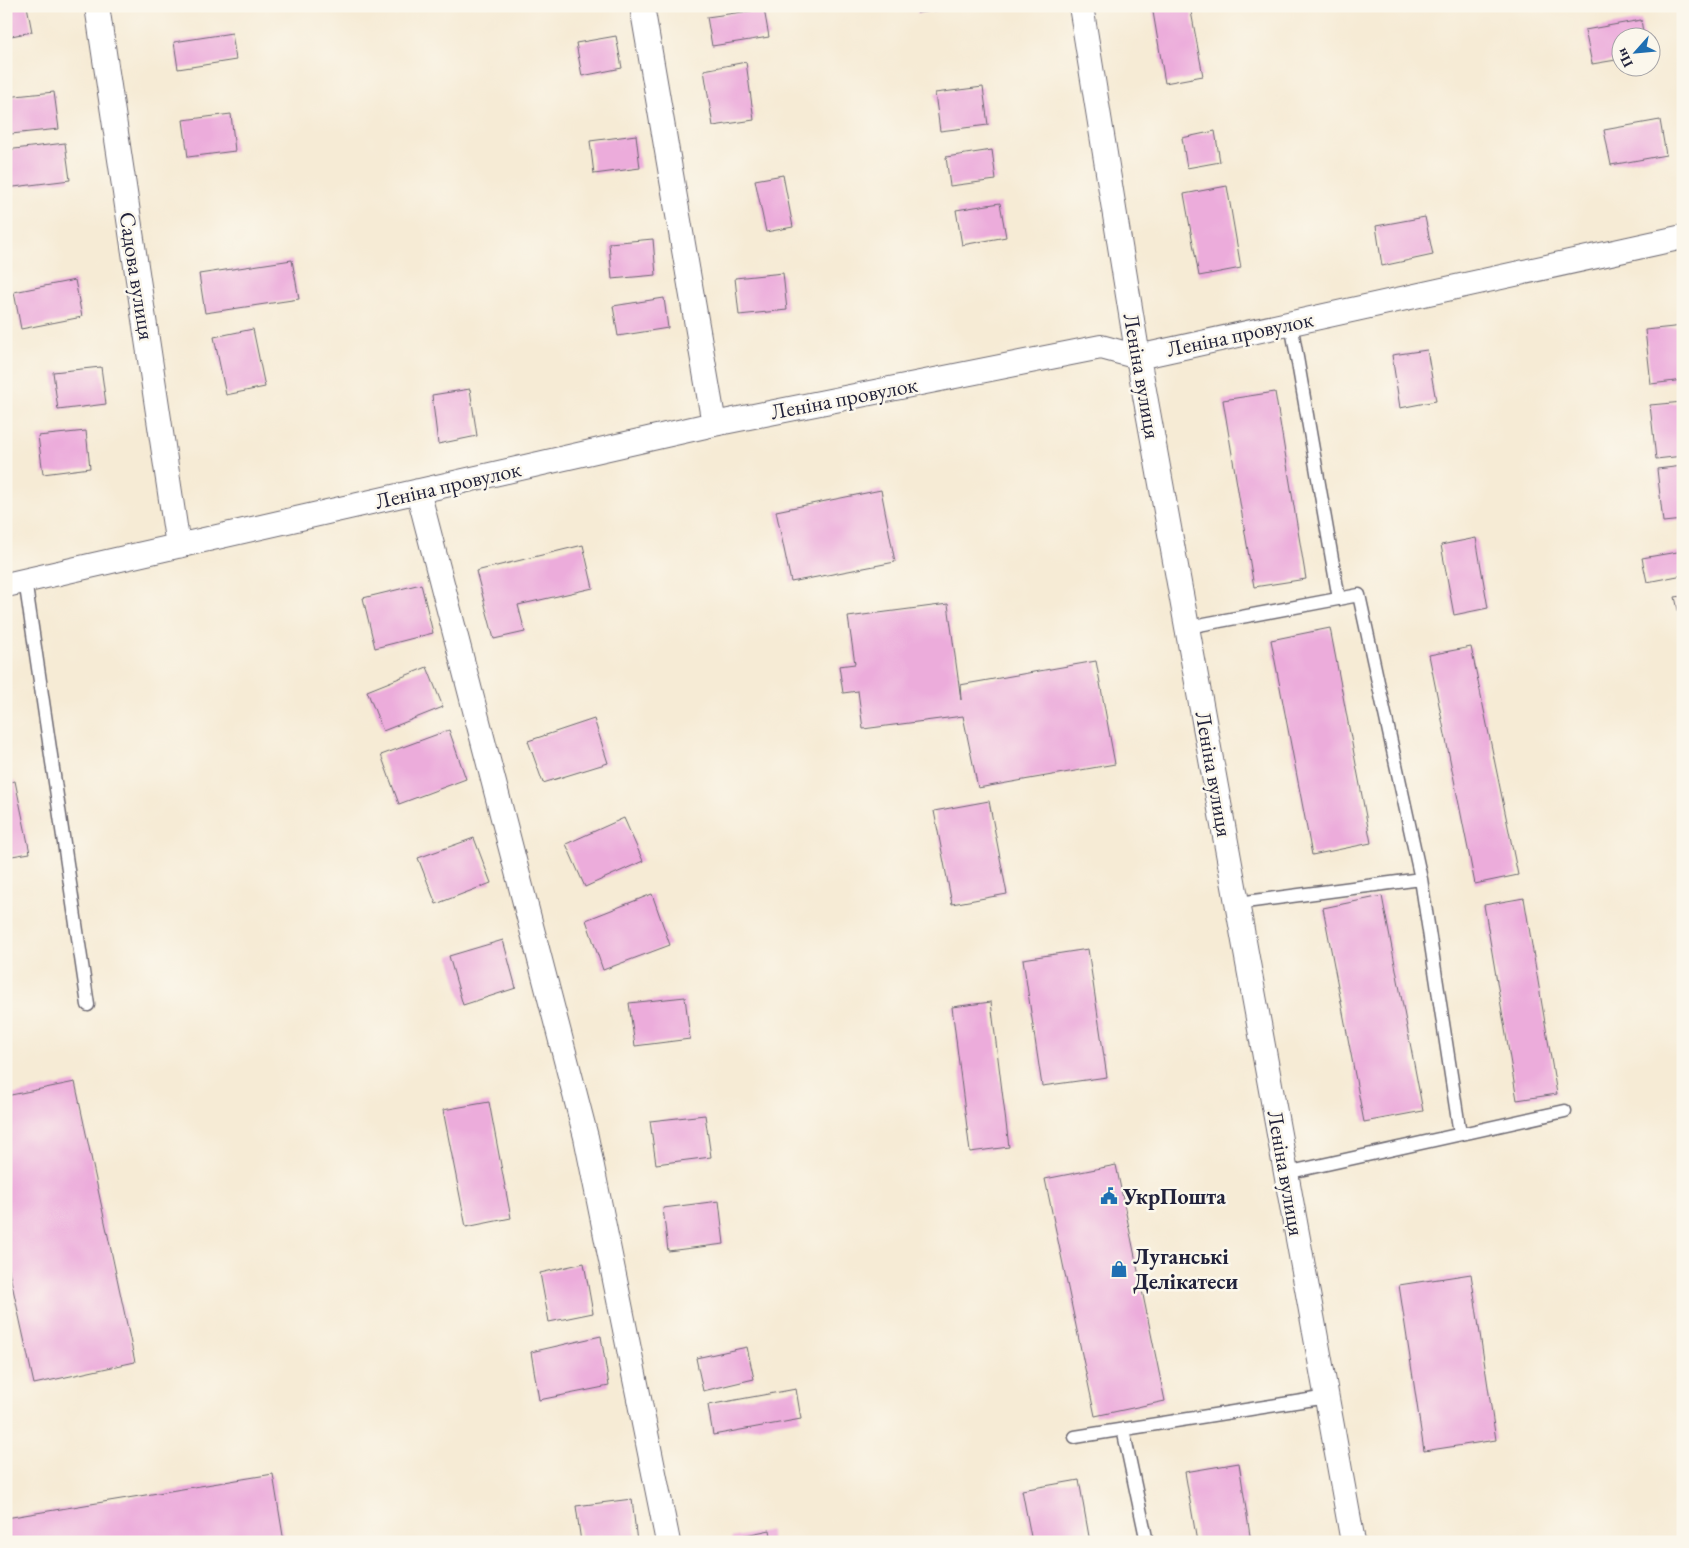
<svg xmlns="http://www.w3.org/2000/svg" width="1689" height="1548" font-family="'EB Garamond',serif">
  <rect width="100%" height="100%" fill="#fbf7ec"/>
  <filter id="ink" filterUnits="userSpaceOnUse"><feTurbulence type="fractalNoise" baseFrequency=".02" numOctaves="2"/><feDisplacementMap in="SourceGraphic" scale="10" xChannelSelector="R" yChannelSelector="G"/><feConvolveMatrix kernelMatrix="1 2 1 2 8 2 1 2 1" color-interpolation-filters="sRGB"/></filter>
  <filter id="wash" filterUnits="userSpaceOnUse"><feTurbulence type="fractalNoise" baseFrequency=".0096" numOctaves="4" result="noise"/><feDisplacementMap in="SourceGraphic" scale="20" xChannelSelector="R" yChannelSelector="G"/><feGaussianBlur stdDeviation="1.12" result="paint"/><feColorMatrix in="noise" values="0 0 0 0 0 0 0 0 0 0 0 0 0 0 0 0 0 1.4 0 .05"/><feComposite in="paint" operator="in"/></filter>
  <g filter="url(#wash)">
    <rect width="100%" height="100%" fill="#f6ebd5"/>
    <g id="blocks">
      <!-- building -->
      <path fill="#ecacdb" d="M 16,6 L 27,6 L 32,32 L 6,37 L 6,8 Z
        M 917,6 L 964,6 L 964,7 L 917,13 Z
        M 1152,6 L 1190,6 L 1203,76 L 1165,83 Z
        M 764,9 L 769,37 L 712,46 L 707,17 Z
        M 1641,20 L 1644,38 L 1622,38 L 1622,59 L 1592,64 L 1585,30 Z
        M 232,33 L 236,60 L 178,69 L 174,42 Z
        M 616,36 L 622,68 L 582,76 L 576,43 Z
        M 746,62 L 754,120 L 713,126 L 704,70 Z
        M 983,87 L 988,125 L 940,131 L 935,93 Z
        M 54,92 L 59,129 L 11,134 L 6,97 Z
        M 231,114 L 235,151 L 188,157 L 183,120 Z
        M 1660,120 L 1666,155 L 1611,165 L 1604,130 Z
        M 1215,131 L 1220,162 L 1187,168 L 1182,138 Z
        M 636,135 L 640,168 L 594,174 L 590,141 Z
        M 65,143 L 70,180 L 6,188 L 6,150 Z
        M 992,150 L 996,180 L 950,186 L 946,157 Z
        M 783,175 L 793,227 L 766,232 L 755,180 Z
        M 1227,186 L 1241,268 L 1199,276 L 1184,194 Z
        M 1000,203 L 1006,237 L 962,245 L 956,210 Z
        M 1425,217 L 1433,255 L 1382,266 L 1376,226 Z
        M 653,239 L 656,275 L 612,279 L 609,243 Z
        M 292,260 L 299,299 L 205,313 L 199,274 Z
        M 783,273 L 787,310 L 739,315 L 735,278 Z
        M 75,280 L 82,317 L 21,329 L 14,292 Z
        M 664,298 L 668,328 L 618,336 L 613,306 Z
        M 1683,326 L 1683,380 L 1651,384 L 1645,330 Z
        M 253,329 L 265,387 L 226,395 L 214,337 Z
        M 1427,350 L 1436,401 L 1400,408 L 1392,355 Z
        M 101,367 L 106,404 L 58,410 L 53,372 Z
        M 470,389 L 477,436 L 438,444 L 432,395 Z
        M 1275,392 L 1306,579 L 1254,587 L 1223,400 Z
        M 1683,402 L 1683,456 L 1656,459 L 1650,405 Z
        M 86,431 L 90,468 L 43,474 L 38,436 Z
        M 1683,466 L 1683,520 L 1663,522 L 1657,469 Z
        M 881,490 L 895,562 L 791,582 L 776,511 Z
        M 1476,538 L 1488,608 L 1454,615 L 1441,545 Z
        M 583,545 L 593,588 L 518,605 L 525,632 L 494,639 L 476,571 Z
        M 1683,551 L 1683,575 L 1647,582 L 1642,558 Z
        M 421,584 L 433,633 L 375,648 L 363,598 Z
        M 1683,596 L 1683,627 L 1682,627 L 1675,597 Z
        M 948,604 L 961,700 L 960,685 L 1096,661 L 1115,764 L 978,788 L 963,716 L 863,729 L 858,691 L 843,693 L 839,666 L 855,664 L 848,617 Z
        M 1330,628 L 1371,843 L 1312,855 L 1271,640 Z
        M 1471,647 L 1518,875 L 1475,884 L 1429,655 Z
        M 427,667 L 443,707 L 383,731 L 367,691 Z
        M 594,719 L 608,763 L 543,783 L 528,741 Z
        M 449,730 L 466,779 L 399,804 L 381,755 Z
        M 15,781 L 30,853 L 6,857 L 6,783 Z
        M 989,801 L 1007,894 L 952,904 L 934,811 Z
        M 624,818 L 643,861 L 585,887 L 566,844 Z
        M 474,838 L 491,883 L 436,904 L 418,858 Z
        M 652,894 L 670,945 L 603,970 L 586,920 Z
        M 1382,896 L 1423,1111 L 1364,1122 L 1323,908 Z
        M 1524,898 L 1557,1094 L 1517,1100 L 1484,905 Z
        M 503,940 L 516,988 L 463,1005 L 449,956 Z
        M 1088,949 L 1107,1077 L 1042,1086 L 1023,959 Z
        M 685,997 L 690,1039 L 635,1046 L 629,1003 Z
        M 991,1002 L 1009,1147 L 970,1152 L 952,1007 Z
        M 75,1082 L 135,1362 L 34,1384 L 6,1257 L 6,1096 Z
        M 489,1102 L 511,1218 L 466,1227 L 443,1110 Z
        M 705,1115 L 711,1157 L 656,1164 L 650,1121 Z
        M 1116,1165 L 1165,1401 L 1095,1416 L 1045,1179 Z
        M 719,1201 L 724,1244 L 668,1251 L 663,1208 Z
        M 584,1263 L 593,1313 L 549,1322 L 540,1273 Z
        M 1471,1274 L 1496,1440 L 1424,1451 L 1399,1285 Z
        M 601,1336 L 609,1386 L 539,1400 L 531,1352 Z
        M 747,1347 L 754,1379 L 703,1391 L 696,1358 Z
        M 796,1389 L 801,1419 L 713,1435 L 708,1405 Z
        M 1239,1463 L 1251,1542 L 1197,1542 L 1185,1472 Z
        M 273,1474 L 284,1542 L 6,1542 L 6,1518 Z
        M 1079,1480 L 1090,1542 L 1032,1542 L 1022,1490 Z
        M 632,1499 L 637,1542 L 581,1542 L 576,1506 Z
        M 770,1530 L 772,1542 L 732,1542 L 731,1538 Z"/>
    </g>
  </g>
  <g filter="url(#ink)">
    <use href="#blocks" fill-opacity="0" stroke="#6c6871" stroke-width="1"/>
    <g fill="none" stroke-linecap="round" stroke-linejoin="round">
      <!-- service casing -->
      <g stroke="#6c6871" stroke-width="15">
        <path id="service" d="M 1291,323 L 1339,599
          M 25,580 L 88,1005
          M 1188,627 L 1359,595 L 1421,879 L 1460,1134
          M 1238,903 L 1421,879
          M 1286,1173 L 1565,1111
          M 1123,1429 L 1147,1542
          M 1075,1437 L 1327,1397"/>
      </g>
      <!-- minor casing -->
      <g stroke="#6c6871" stroke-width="26">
        <path id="minor" d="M 97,6 L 178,546
          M 642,6 L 714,424
          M 1081,6 L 1138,357 L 1353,1542
          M 418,491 L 586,1137 L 668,1542
          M 6,585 L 714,424 L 1101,347 L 1138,357 L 1683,237"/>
      </g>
      <!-- service -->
      <use href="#service" stroke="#fff" stroke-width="12"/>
      <!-- minor -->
      <use href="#minor" stroke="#fff" stroke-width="24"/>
    </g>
  </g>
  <!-- icons -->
  <defs>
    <g id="civic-bare" transform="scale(1.35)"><path d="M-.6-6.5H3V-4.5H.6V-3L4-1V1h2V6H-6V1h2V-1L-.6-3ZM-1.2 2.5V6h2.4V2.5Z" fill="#1f6fb2" stroke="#fbf7ec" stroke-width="2.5" paint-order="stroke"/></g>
    <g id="shop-bare" transform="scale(1.35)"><path d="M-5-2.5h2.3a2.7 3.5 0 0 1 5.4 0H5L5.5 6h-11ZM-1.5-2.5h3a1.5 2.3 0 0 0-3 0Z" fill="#1f6fb2" stroke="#fbf7ec" stroke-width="2.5" paint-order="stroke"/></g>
  </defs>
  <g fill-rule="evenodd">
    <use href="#civic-bare" x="1109" y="1196"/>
    <use href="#shop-bare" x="1119" y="1269"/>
  </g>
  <g text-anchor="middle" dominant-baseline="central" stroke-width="5" stroke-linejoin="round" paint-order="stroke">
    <!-- street labels -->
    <g font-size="22" fill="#22223b" stroke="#fbf7ec">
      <text transform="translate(137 276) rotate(81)">Садова вулиця</text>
      <text transform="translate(1240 334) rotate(-12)">Леніна провулок</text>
      <text transform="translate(1142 376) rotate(80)">Леніна вулиця</text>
      <text transform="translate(844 398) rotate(-11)">Леніна провулок</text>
      <text transform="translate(448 485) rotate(-13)">Леніна провулок</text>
      <text transform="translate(1214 774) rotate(80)">Леніна вулиця</text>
      <text transform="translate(1286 1173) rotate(80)">Леніна вулиця</text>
    </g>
    <!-- poi labels -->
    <g font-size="22" font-weight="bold" fill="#22223b" stroke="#fbf7ec" text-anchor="start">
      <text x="1123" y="1196">УкрПошта</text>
      <text x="1133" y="1256">Луганські<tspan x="1133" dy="25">Делікатеси</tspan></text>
    </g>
  </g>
  <!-- margin -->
  <rect width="1689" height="1548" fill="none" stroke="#fbf7ec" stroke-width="25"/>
  <!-- north arrow -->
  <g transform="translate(1636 52) rotate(243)"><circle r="24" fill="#fbf7ec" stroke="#a4a2a5"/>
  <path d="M0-4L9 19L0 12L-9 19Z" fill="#1f6fb2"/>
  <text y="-8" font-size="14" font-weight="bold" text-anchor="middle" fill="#22223b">Пн</text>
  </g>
</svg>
